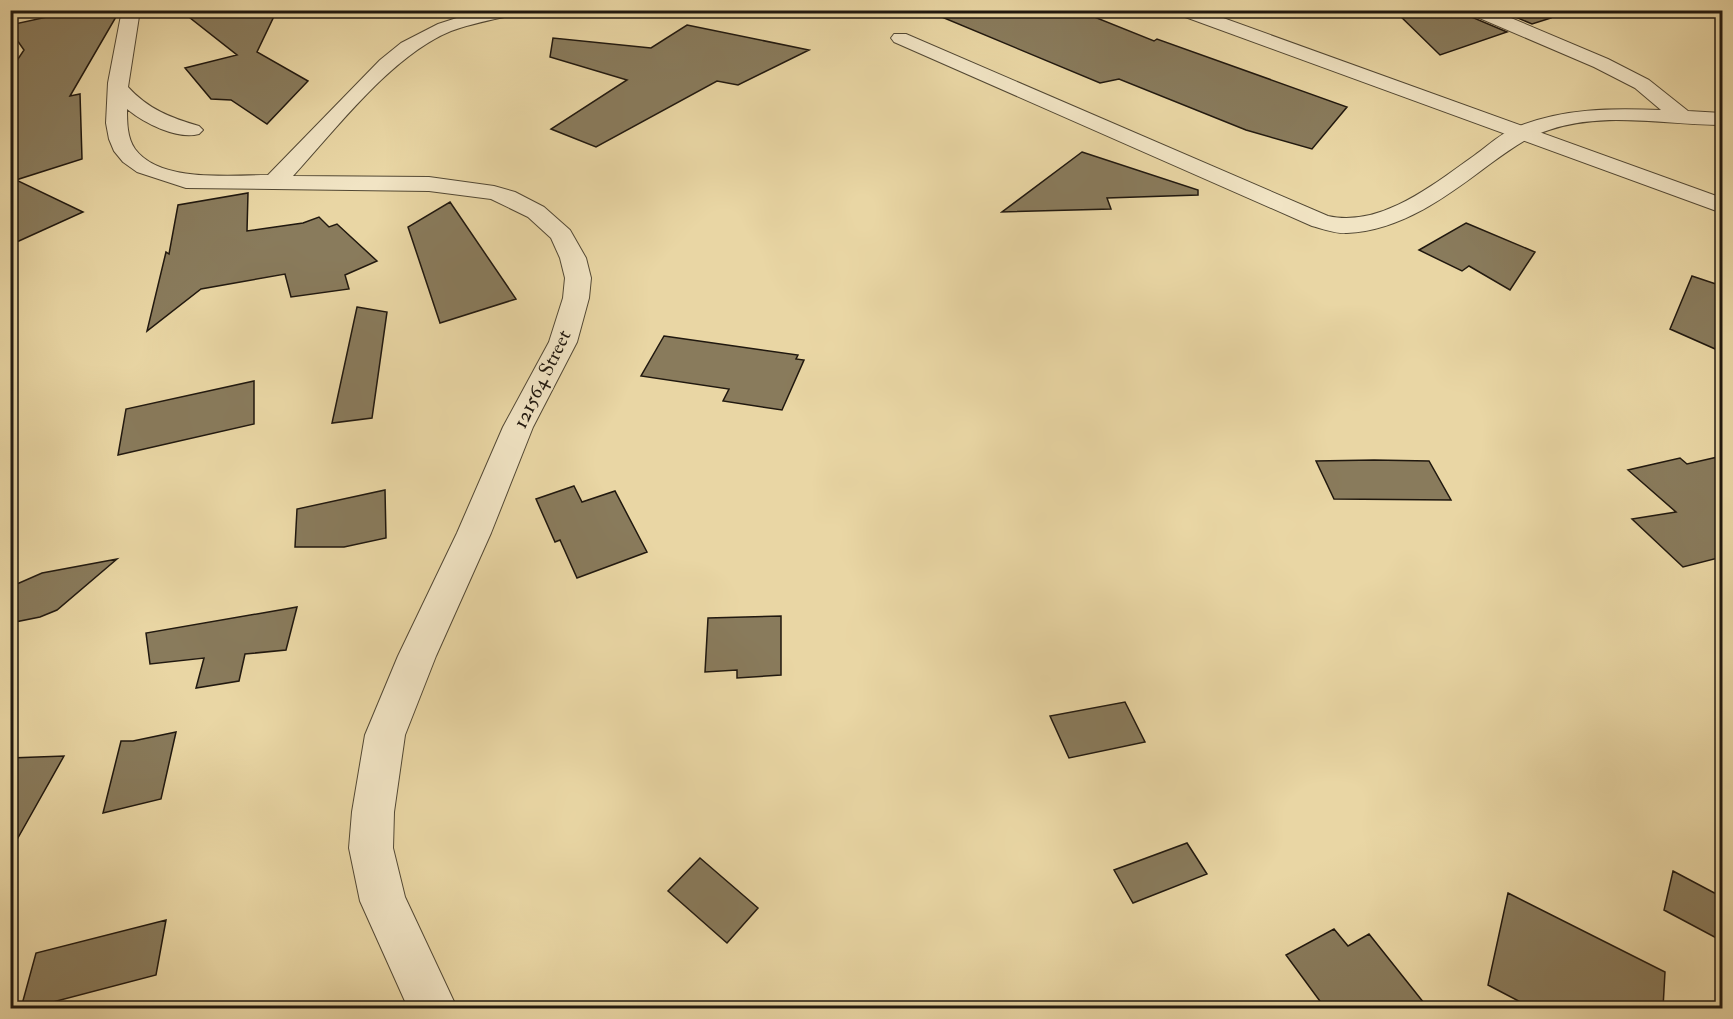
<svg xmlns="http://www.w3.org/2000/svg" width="1733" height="1019" font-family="'IM FELL Double Pica',serif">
  <rect width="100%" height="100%" fill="#e9d6a4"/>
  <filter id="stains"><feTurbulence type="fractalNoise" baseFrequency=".00333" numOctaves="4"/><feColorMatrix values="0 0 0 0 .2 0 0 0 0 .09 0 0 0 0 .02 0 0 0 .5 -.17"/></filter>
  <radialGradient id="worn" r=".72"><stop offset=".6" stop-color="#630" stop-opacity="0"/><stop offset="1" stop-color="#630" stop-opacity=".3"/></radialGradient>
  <!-- building -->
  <path fill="#897b5c" stroke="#20180f" stroke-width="1.5" d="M 79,10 L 120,10 L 70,96 L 80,94 L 82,159 L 16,180 L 83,212 L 10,245 L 10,71 L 24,50 L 10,30 L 10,25 Z
    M 180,10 L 277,10 L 257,52 L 308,81 L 267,124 L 231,100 L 211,99 L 185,68 L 237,55 Z
    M 925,10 L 1077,10 L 1154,41 L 1157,39 L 1347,107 L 1312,149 L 1246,130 L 1119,79 L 1100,83 Z
    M 1394,10 L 1466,10 L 1469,16 L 1507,32 L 1440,55 Z
    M 1499,10 L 1550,10 L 1551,18 L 1532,24 Z
    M 687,25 L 809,50 L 738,85 L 717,81 L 596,147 L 551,129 L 627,80 L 550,57 L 553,38 L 651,48 Z
    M 1082,152 L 1198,190 L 1198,195 L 1107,198 L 1111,209 L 1002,212 Z
    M 248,193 L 247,231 L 303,223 L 319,217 L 329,227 L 337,224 L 377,261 L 345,275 L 349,289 L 291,297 L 285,274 L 201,289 L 147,331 L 166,252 L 169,254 L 178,205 Z
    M 450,202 L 516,299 L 440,323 L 408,227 Z
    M 1466,223 L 1535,252 L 1510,290 L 1469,266 L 1462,271 L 1419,250 Z
    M 1692,276 L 1722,286 L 1722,352 L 1670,329 Z
    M 357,307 L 387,312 L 372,418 L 332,423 Z
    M 664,336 L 798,355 L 796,359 L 804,360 L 782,410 L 723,401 L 729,389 L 641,376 Z
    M 254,381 L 254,424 L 118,455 L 126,409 Z
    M 1722,456 L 1722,557 L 1683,567 L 1632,519 L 1676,512 L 1628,470 L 1680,458 L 1687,464 Z
    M 1374,460 L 1429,461 L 1451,500 L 1334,499 L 1316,461 Z
    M 574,486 L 582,502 L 615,491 L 647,552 L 577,578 L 560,540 L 555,542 L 536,499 Z
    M 385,490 L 386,538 L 344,547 L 295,547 L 297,509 Z
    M 117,559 L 57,610 L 40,617 L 10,623 L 10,587 L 42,573 Z
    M 297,607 L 286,650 L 245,654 L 239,681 L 196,688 L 204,658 L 150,664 L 146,633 Z
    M 781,616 L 781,675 L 737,678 L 737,670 L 705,672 L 708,618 Z
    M 1125,702 L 1145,742 L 1069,758 L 1050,716 Z
    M 176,732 L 161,799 L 103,813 L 121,741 L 133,741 Z
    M 64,756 L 10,852 L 10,758 Z
    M 1187,843 L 1207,874 L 1133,903 L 1114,870 Z
    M 700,858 L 758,908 L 727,943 L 668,891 Z
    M 1673,871 L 1722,897 L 1722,941 L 1664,910 Z
    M 1508,893 L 1665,972 L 1663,1008 L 1532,1008 L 1488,985 Z
    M 166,920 L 156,975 L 30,1008 L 21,1008 L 36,953 Z
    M 1334,929 L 1348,946 L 1369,934 L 1428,1008 L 1325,1008 L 1286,955 Z"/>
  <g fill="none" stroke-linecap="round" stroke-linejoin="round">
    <!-- minor casing -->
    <g stroke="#524834" stroke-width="2">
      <path id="minor" d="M 122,10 L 140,10 L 128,87 C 148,109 171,118 199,126 L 203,130 L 199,134 C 177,140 144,123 127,109 C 127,122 127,138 135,149 C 160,183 231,175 268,175 L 380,60 L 401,43 L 438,24 L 469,14 L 486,10 L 520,10 L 518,14 C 496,19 473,23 451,31 C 392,55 336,129 293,176 L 429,177 L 494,186 L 515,192 L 544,207 L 570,230 L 586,258 L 591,278 L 589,298 L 577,342 L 533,427 L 491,533 L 436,656 L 405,735 L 394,812 L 393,848 L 405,897 L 457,1008 L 408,1008 L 360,901 L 349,848 L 352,812 L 365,735 L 398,656 L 457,533 L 503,427 L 549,342 L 563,298 L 565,278 L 560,258 L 551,238 L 528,217 L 491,199 L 429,191 L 186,188 L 137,172 L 123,162 L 114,151 L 109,139 L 106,123 L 108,83 Z
        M 1468,10 L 1492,10 L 1608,59 L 1649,80 L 1688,111 L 1722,113 L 1722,125 C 1667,125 1603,111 1549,130 C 1526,137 1510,150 1490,164 C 1449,195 1401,231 1347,233 C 1336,234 1323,229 1312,226 L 894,42 L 891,38 L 894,34 L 906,34 L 1328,216 C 1381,228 1434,184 1475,155 C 1489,145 1501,133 1517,127 C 1563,108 1612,108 1661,110 L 1635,88 L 1594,67 L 1470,14 Z"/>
    </g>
    <!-- tertiary casing -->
    <g stroke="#524834" stroke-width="2">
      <path id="tertiary" d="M 1175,10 L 1201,10 L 1722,198 L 1722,213 L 1177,14 Z"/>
    </g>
    <!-- minor -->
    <use href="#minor" fill="#f1e4c4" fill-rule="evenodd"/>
    <!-- tertiary -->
    <use href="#tertiary" fill="#f1e4c4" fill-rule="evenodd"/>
  </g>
  <g text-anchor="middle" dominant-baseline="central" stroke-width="4.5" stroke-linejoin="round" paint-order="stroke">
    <!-- street labels -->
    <g font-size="20" fill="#20180f" stroke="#f1e4c4">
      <text transform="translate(542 379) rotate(-64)">121564 Street</text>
    </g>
  </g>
  <!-- margin -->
  <rect width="1733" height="1019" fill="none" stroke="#e9d6a4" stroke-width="36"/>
  <rect x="12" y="12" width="1709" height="995" fill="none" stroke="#20180f" stroke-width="3"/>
  <rect x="18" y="18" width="1697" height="983" fill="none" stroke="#20180f" stroke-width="1.5"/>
  <rect width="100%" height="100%" filter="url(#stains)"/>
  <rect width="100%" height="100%" fill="url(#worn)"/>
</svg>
